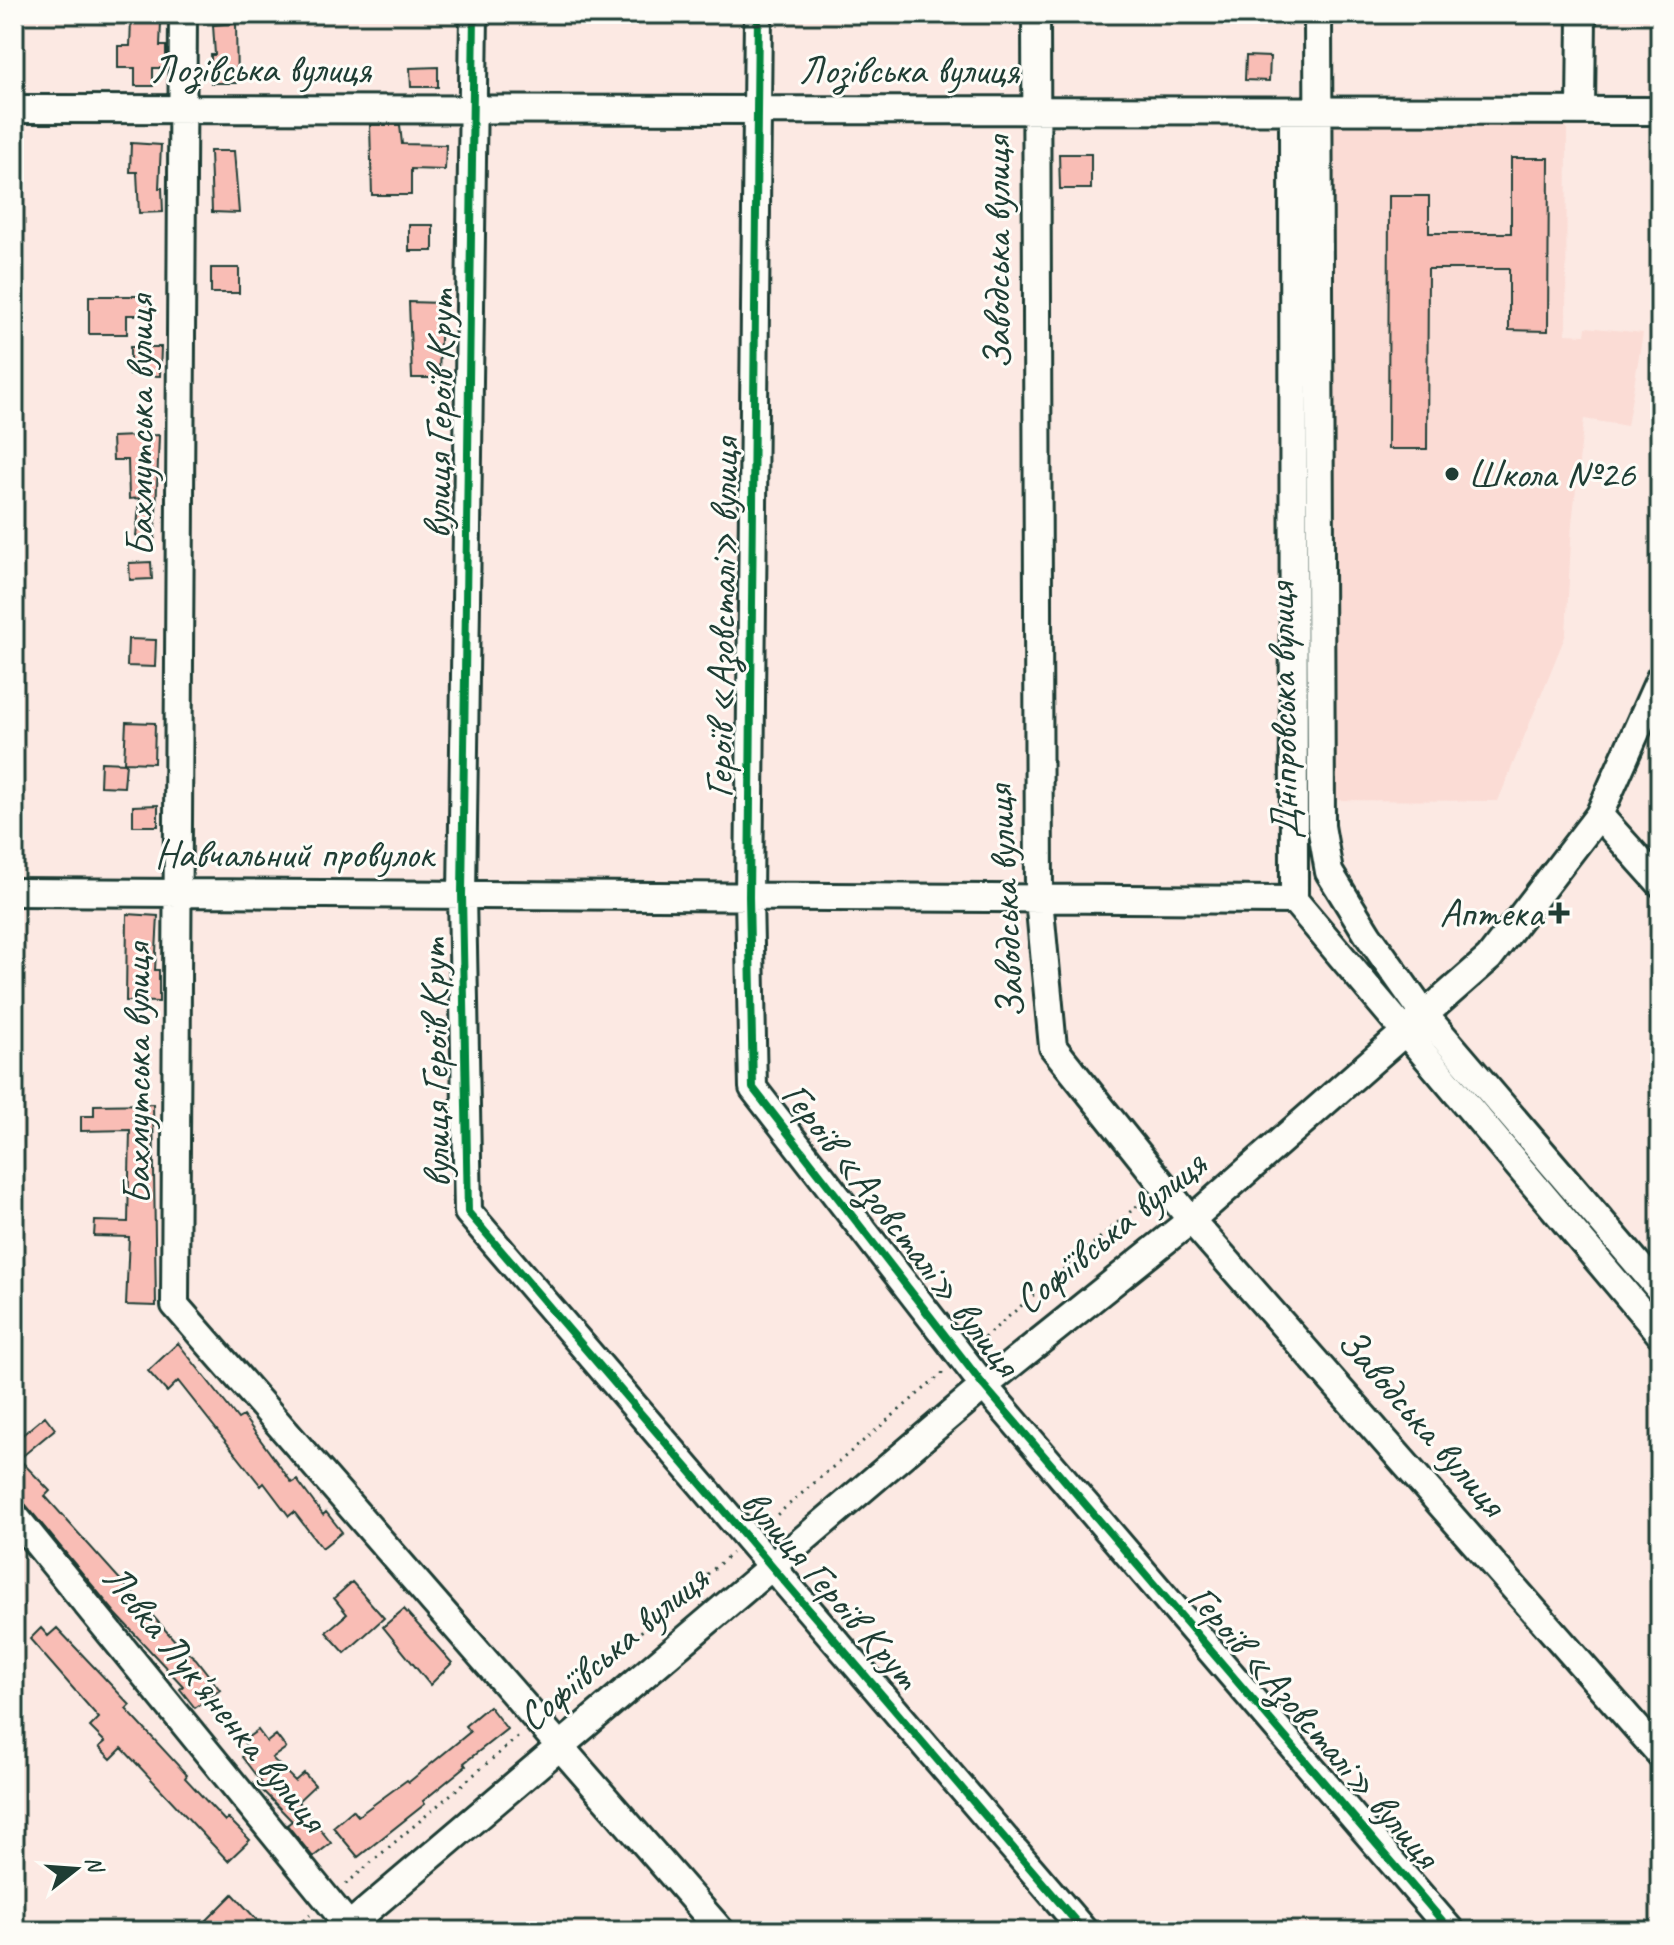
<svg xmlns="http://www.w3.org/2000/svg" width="1674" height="1945" font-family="Caveat,sans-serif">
  <rect width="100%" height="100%" fill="#fce9e3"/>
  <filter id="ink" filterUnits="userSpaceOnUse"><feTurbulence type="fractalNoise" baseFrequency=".0125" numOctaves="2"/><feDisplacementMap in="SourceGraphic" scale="16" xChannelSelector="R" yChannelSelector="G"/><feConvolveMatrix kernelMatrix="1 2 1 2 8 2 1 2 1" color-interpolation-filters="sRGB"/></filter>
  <g filter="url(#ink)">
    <!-- built -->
    <path fill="#fbdcd5" d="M 1333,124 L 1567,124 L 1566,334 L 1585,335 L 1586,327 L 1643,333 L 1627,426 L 1584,419 L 1572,523 L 1566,634 L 1498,801 L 1321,800 Z"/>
    <!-- building -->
    <path fill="#f9bdb5" stroke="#1f3d34" stroke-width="2" d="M 131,21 L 161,22 L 160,46 L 166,46 L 166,68 L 153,68 L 153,86 L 135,86 L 135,68 L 118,68 L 118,46 L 130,46 Z
      M 236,23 L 237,83 L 211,83 L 211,55 L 215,55 L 213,25 Z
      M 1246,56 L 1270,57 L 1269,81 L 1245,80 Z
      M 438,67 L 438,87 L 411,87 L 410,68 Z
      M 370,125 L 400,125 L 402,144 L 446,145 L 445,170 L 411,169 L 411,195 L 372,195 Z
      M 131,143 L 161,145 L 159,188 L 162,188 L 163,212 L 139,213 L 137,172 L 130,172 Z
      M 210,151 L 234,151 L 239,213 L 212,212 Z
      M 1059,154 L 1091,154 L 1091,189 L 1060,189 Z
      M 1511,158 L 1549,158 L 1548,331 L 1509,330 L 1509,269 L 1428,269 L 1427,449 L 1388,449 L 1389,196 L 1429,196 L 1429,233 L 1511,233 Z
      M 409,225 L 433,225 L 433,251 L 409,251 Z
      M 211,268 L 239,268 L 239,293 L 211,293 Z
      M 89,296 L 149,296 L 150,315 L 127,315 L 127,334 L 89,334 Z
      M 409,302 L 441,303 L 439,378 L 412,378 Z
      M 130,347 L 161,347 L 160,376 L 130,375 Z
      M 159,435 L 155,538 L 136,536 L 140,498 L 129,499 L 128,460 L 113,460 L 112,437 Z
      M 151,562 L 152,579 L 130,580 L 129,563 Z
      M 128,639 L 156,640 L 155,667 L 127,666 Z
      M 126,722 L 155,723 L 154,763 L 124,762 Z
      M 101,762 L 126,763 L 124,787 L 100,786 Z
      M 158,805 L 158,826 L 133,826 L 133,806 Z
      M 127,914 L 158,916 L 155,970 L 159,970 L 159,1002 L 126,1001 Z
      M 153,1104 L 156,1306 L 126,1305 L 129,1237 L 94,1236 L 95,1221 L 128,1222 L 130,1130 L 81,1131 L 81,1116 L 94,1116 L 94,1105 Z
      M 178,1343 L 238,1419 L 243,1416 L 292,1483 L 297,1480 L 323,1515 L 326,1512 L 342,1532 L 322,1548 L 294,1512 L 289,1516 L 264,1483 L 261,1486 L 178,1381 L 167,1392 L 148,1371 Z
      M 45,1416 L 55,1429 L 19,1459 L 50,1491 L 45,1496 L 177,1643 L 196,1659 L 220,1690 L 195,1708 L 180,1689 L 183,1686 L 116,1614 L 26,1505 L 14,1499 L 14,1442 Z
      M 352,1582 L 384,1618 L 345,1653 L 326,1632 L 347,1614 L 334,1598 Z
      M 404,1609 L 452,1663 L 430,1685 L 383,1627 Z
      M 41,1628 L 48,1636 L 57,1628 L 130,1705 L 126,1709 L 187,1775 L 185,1778 L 225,1821 L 228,1818 L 250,1840 L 228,1861 L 122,1748 L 111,1759 L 99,1747 L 105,1742 L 90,1727 L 99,1718 L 30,1639 Z
      M 489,1706 L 507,1729 L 464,1763 L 466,1766 L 423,1801 L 425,1804 L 358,1857 L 333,1827 L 353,1810 L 358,1816 L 407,1780 L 409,1782 L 470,1732 L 465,1726 Z
      M 258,1730 L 267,1742 L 276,1735 L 286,1748 L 272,1758 L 295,1781 L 304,1773 L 315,1785 L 298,1801 L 331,1843 L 313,1857 L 287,1825 L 292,1821 L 261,1789 L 264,1786 L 242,1757 L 250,1751 L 243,1741 Z
      M 233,1894 L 267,1931 L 196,1931 Z"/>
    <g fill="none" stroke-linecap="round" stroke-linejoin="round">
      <!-- minor casing -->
      <g stroke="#1f3d34" stroke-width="32">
        <path id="minor" d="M 183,14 L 175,1305 L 721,1931
          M 474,14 L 462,895 L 468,1212 L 1084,1931
          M 758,14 L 749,897 L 753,1088 L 984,1386 L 1451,1931
          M 1036,14 L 1039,899 L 1053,1047 L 1191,1220 L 1660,1754
          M 1318,14 L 1321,826 L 1329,872 L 1368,935 L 1424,1014 L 1660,1290
          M 14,109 L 1660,111
          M 1293,111 L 1294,900 L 1660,1334
          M 1581,111 L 1582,14
          M 1599,815 L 1660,883
          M 14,892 L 1294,900
          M 14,1515 L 353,1931
          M 343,1931 L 984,1386 L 1191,1220 L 1489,958 L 1599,815 L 1660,678"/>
      </g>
      <!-- path -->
      <path stroke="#1f3d34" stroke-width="3" stroke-dasharray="2 6" stroke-linecap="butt" d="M 978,1343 L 1145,1199
        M 765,1525 L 945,1371
        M 556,1705 L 732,1553
        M 346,1884 L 519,1736
        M 291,1931 L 310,1915"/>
      <!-- minor -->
      <use href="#minor" stroke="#fdfcf7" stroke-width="26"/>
      <!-- cycleway casing -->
      <g stroke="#fdfcf7" stroke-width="13">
        <path id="cycleway" d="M 474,14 L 462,895 L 468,1212 L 1084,1931
          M 758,14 L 749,897 L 753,1088 L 984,1386 L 1451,1931"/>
      </g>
      <!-- cycleway -->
      <use href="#cycleway" stroke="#00873e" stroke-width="8"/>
    </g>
  </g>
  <!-- markers -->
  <g fill="#1f3d34" stroke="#fdfcf7" stroke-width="3">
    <circle cx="1452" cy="474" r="8"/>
    <path d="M1555 901h8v8h8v8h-8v8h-8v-8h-8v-8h8z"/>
  </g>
  <g text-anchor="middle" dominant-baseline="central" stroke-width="6" stroke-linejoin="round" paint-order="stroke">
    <!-- street labels -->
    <g font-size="40" fill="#1f3d34" stroke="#fdfcf7">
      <text x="261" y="69">Лозівська вулиця</text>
      <text x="909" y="70">Лозівська вулиця</text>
      <text transform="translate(997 253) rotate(-90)">Заводська вулиця</text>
      <text transform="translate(439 414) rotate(-89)">вулиця Героїв Крут</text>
      <text transform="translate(140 426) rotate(-90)">Бахмутська вулиця</text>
      <text transform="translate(722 618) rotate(-89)">Героїв «Азовсталі» вулиця</text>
      <text transform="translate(1283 711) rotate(-91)">Дніпровська вулиця</text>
      <text x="294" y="854">Навчальний провулок</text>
      <text transform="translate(1005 902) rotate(-93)">Заводська вулиця</text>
      <text transform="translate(435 1063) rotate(-91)">вулиця Героїв Крут</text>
      <text transform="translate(137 1074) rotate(-90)">Бахмутська вулиця</text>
      <text transform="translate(901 1229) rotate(52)">Героїв «Азовсталі» вулиця</text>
      <text transform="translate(1110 1232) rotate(-39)">Софіївська вулиця</text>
      <text transform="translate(1422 1422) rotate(49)">Заводська вулиця</text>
      <text transform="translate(831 1589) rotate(49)">вулиця Героїв Крут</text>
      <text transform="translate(613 1648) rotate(-40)">Софіївська вулиця</text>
      <text transform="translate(215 1698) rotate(51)">Левка Лук'яненка вулиця</text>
      <text transform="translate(1314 1726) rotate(49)">Героїв «Азовсталі» вулиця</text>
    </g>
    <!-- poi labels -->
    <g font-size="40" fill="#1f3d34" stroke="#fdfcf7" text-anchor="start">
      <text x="1468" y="474">Школа №26</text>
      <text x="1543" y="913" text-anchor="end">Аптека</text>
    </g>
  </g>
  <!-- margin -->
  <rect width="1674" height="1945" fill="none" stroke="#fdfcf7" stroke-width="48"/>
  <rect x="24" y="24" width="1626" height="1897" fill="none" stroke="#1f3d34" stroke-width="3" filter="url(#ink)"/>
  <!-- north arrow -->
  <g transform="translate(76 1869) rotate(73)" stroke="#fdfcf7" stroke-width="6" paint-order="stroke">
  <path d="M0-6L14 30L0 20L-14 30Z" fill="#1f3d34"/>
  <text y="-12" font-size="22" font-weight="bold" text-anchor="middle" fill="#1f3d34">N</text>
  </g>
</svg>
